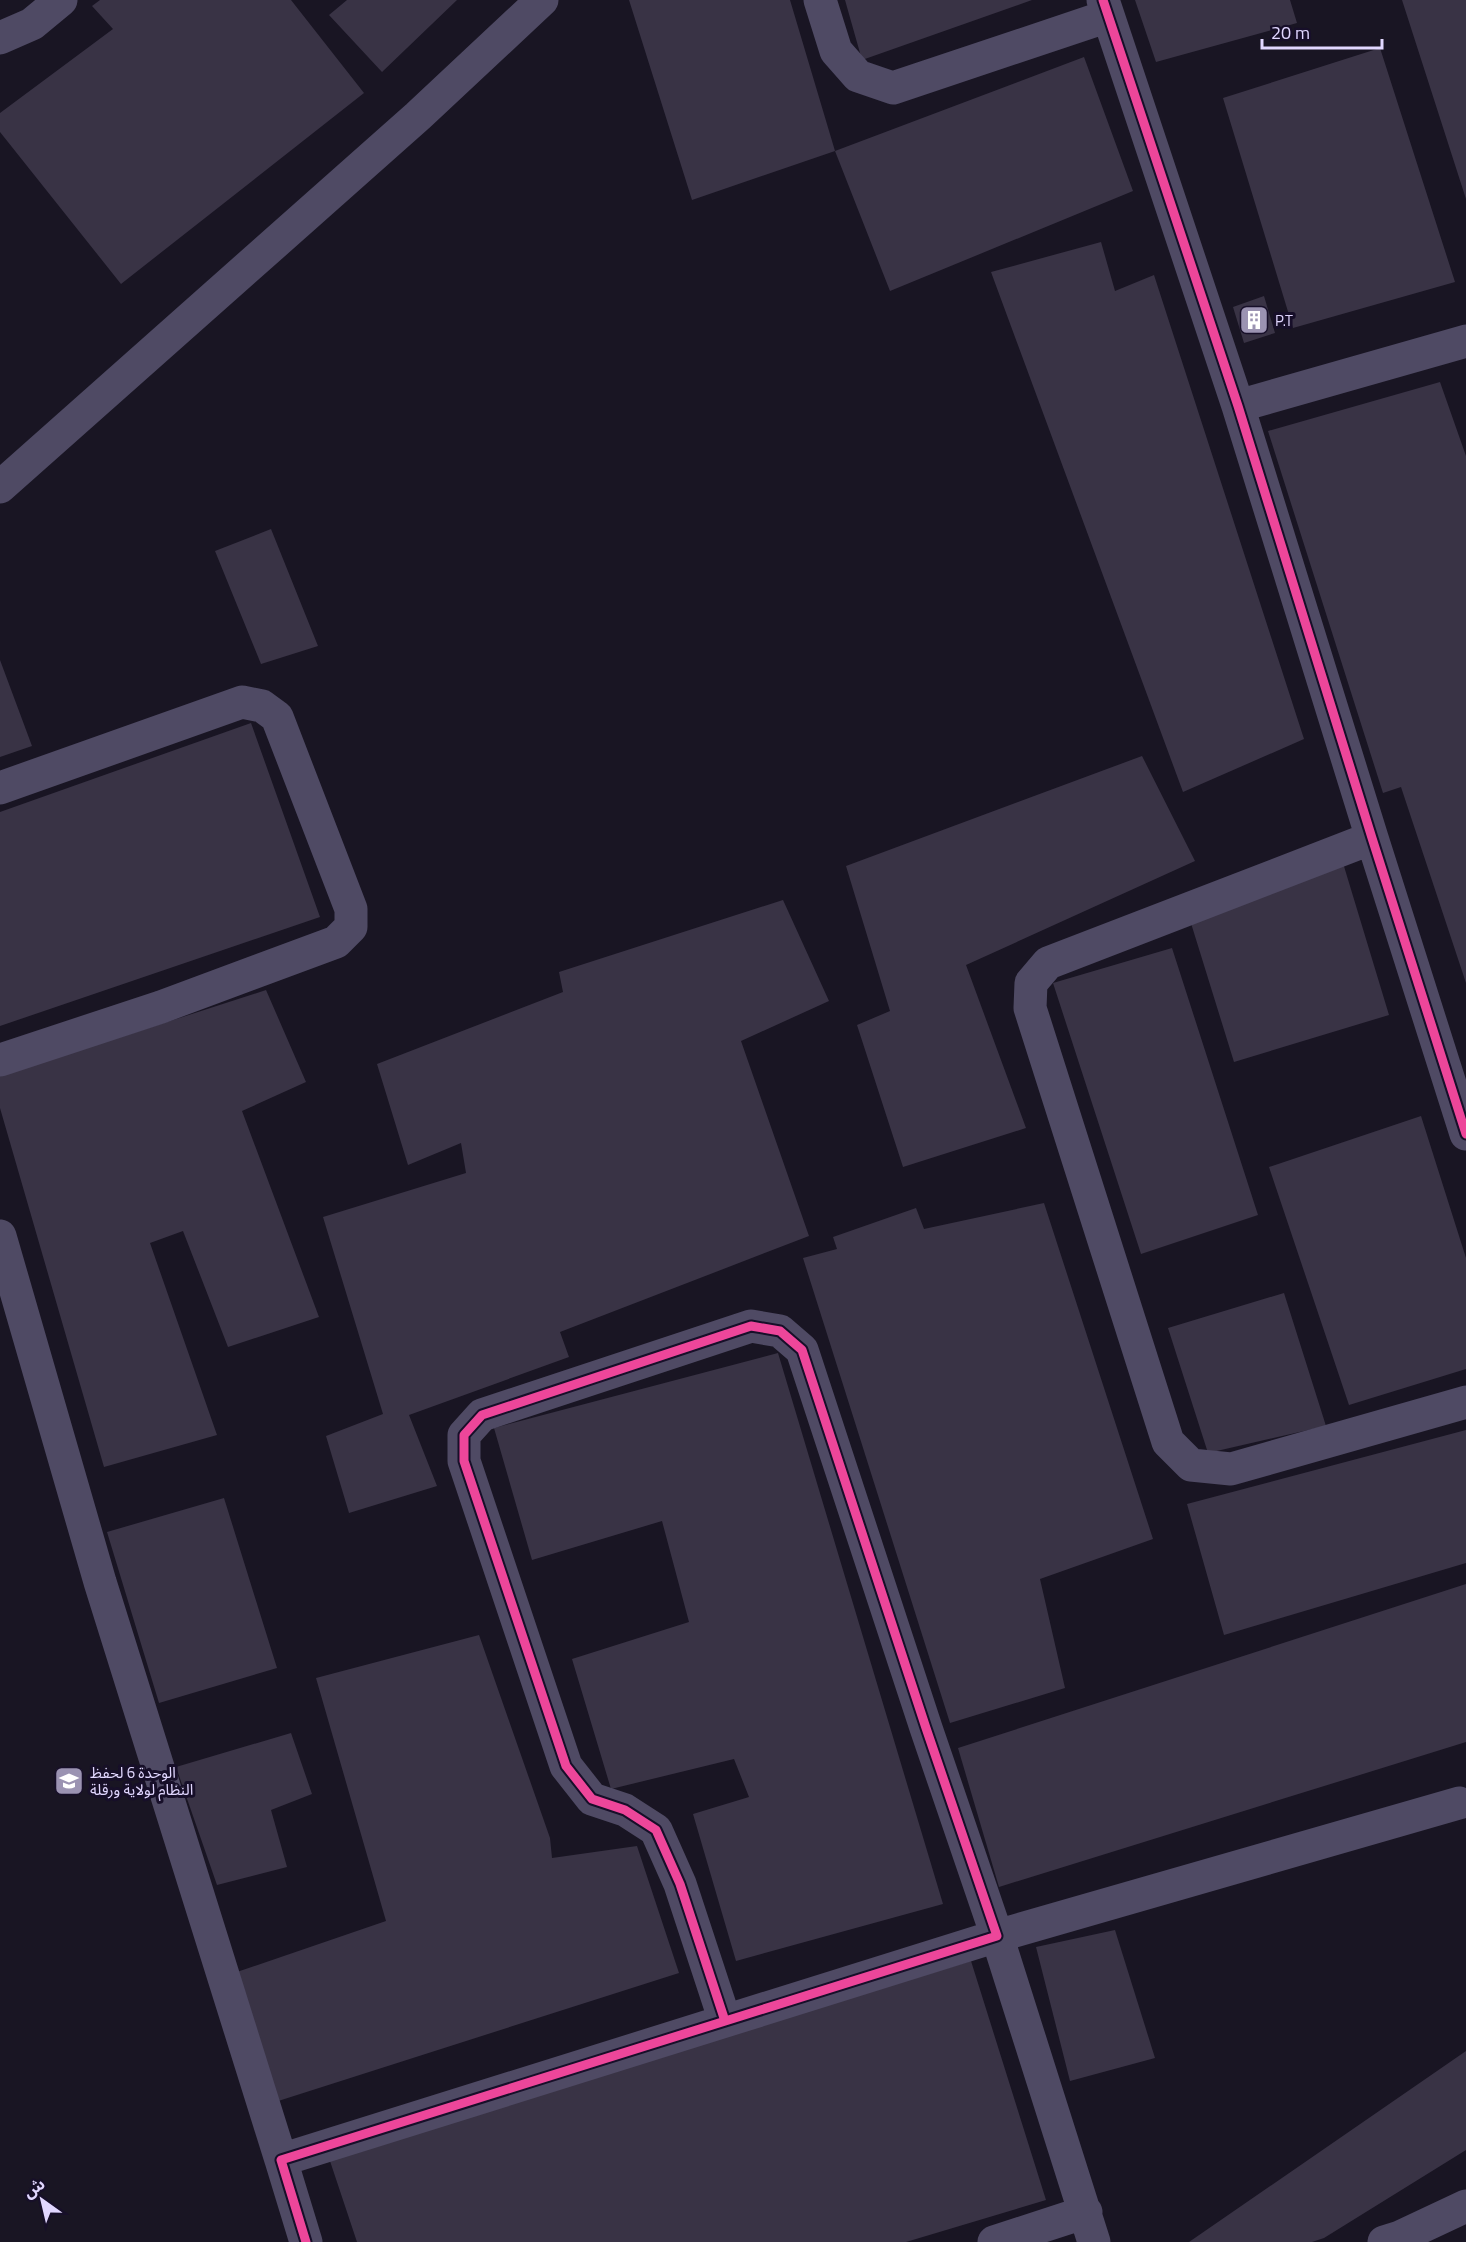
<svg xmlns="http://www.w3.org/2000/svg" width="1466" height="2242" font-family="'Titillium Web','Noto Sans Arabic',sans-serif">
  <rect width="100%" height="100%" fill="#191523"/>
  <!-- building -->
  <path fill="#393345" d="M 100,0 L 291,0 L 364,93 L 121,284 L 0,132 L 0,113 L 113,29 L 92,6 Z
    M 347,0 L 457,0 L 382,72 L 329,15 Z
    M 629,0 L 790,0 L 835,151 L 692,200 Z
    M 845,0 L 1032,0 L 862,60 Z
    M 1135,0 L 1290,0 L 1297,23 L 1156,62 Z
    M 1402,0 L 1466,0 L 1466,199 Z
    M 1380,48 L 1455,282 L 1293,328 L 1223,98 Z
    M 1084,57 L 1133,191 L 890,291 L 835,151 Z
    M 1101,242 L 1115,291 L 1154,275 L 1304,739 L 1183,792 L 991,272 Z
    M 1264,296 L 1275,333 L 1244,343 L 1233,307 Z
    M 1440,382 L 1466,456 L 1466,983 L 1401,787 L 1383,793 L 1268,431 Z
    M 271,529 L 318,646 L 261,664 L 215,551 Z
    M 0,660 L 32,746 L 0,757 Z
    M 251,723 L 320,917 L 0,1026 L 0,812 Z
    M 1142,756 L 1195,861 L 966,965 L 1026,1128 L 903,1167 L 857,1025 L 890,1011 L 846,866 Z
    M 1343,863 L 1389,1015 L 1234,1062 L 1190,920 Z
    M 783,900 L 829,1001 L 741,1041 L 809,1236 L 560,1332 L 569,1357 L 409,1415 L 437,1486 L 349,1513 L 326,1436 L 383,1414 L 323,1217 L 466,1173 L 461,1143 L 408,1165 L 377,1064 L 563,992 L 559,972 Z
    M 1172,948 L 1258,1215 L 1141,1254 L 1053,983 Z
    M 266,990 L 306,1082 L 242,1111 L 319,1317 L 228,1347 L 183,1231 L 150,1243 L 217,1435 L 104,1467 L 0,1108 L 0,1076 Z
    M 1421,1116 L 1466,1258 L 1466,1369 L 1349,1405 L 1269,1167 Z
    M 1044,1203 L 1153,1539 L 1040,1579 L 1065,1688 L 950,1723 L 803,1258 L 837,1249 L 833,1237 L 916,1208 L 924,1229 Z
    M 1284,1293 L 1326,1426 L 1208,1453 L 1168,1328 Z
    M 778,1353 L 943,1904 L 736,1961 L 693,1814 L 749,1797 L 734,1759 L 611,1789 L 572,1659 L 689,1622 L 662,1521 L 532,1560 L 494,1428 Z
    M 1466,1430 L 1466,1563 L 1224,1635 L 1187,1504 Z
    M 224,1498 L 277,1668 L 159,1703 L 107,1532 Z
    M 1466,1584 L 1466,1742 L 999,1887 L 958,1748 Z
    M 479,1635 L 550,1838 L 552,1858 L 637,1846 L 679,1973 L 272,2103 L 231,1974 L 386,1921 L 316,1678 Z
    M 291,1733 L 312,1794 L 271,1810 L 287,1867 L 217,1885 L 176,1767 Z
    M 1115,1930 L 1155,2058 L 1070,2081 L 1036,1947 Z
    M 971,1961 L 1046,2200 L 906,2242 L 357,2242 L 328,2155 Z
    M 1466,2051 L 1466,2150 L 1324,2238 L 1312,2242 L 1189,2242 Z"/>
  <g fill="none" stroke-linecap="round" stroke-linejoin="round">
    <!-- minor -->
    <path stroke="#4f4a64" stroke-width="33" d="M 820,0 L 836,51 L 858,76 L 893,88 L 1108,16
      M 1103,0 L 1238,406 L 1372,838 L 1466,1134
      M 0,38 L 32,24 L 61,0
      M 1238,406 L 1466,341
      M 0,487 L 418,116 L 542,0
      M 0,788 L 242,702 L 262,706 L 277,717 L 351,909 L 351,927 L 336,942 L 161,1007 L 0,1060
      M 1372,838 L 1048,963 L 1031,983 L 1030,1008 L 1168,1442 L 1191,1465 L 1231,1469 L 1466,1402
      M 0,1236 L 100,1582 L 281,2160
      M 306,2242 L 281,2160 L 997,1936 L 926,1728 L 802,1350 L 780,1331 L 751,1326 L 482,1415 L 464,1435 L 464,1461 L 566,1766 L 592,1799 L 625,1810 L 656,1830 L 680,1884 L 725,2021
      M 994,2242 L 1086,2212
      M 1094,2242 L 997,1936 L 1459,1803
      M 1384,2242 L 1400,2237 L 1466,2206"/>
    <!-- cycleway casing -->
    <g stroke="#170f29" stroke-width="13">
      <path id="cycleway" d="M 1103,0 L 1238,406 L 1372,838 L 1466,1134
        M 306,2242 L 281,2160 L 997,1936 L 926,1728 L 802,1350 L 780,1331 L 751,1326 L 482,1415 L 464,1435 L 464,1461 L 566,1766 L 592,1799 L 625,1810 L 656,1830 L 680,1884 L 725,2021"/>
    </g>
    <!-- cycleway -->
    <use href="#cycleway" stroke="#ed469a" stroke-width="9"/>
  </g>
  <!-- icons -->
  <defs>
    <g id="building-square" transform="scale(1.5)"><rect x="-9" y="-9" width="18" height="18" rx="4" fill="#9b93b2" stroke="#170f29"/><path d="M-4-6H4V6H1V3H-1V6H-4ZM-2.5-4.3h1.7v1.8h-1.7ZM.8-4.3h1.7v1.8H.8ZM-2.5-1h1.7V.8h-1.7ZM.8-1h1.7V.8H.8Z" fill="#fff"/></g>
    <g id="school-square" transform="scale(1.5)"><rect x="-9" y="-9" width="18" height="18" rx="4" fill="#9b93b2" stroke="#170f29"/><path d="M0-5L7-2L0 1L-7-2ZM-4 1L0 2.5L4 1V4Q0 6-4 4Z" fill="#fff"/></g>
  </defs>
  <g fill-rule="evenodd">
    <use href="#building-square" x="1254" y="320"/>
    <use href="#school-square" x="69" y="1781"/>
  </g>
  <g text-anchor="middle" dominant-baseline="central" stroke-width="6" stroke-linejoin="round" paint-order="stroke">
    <!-- poi labels -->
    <g font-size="15" fill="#e1d7ff" stroke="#170f29" text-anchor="start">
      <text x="1275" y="320">P.T</text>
      <text x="90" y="1772">الوحدة 6 لحفظ<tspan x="90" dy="17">النظام لولاية ورقلة</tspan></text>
    </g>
  </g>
  <!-- north arrow -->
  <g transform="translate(42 2200) rotate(326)" stroke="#170f29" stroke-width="4.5" paint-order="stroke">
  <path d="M0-4.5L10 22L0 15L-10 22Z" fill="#e1d7ff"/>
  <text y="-9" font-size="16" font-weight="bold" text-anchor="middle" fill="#e1d7ff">ش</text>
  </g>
  <!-- scale -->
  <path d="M1262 39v9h120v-9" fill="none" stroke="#e1d7ff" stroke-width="3"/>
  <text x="1271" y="39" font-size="18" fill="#e1d7ff" stroke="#170f29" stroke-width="4.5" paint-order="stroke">20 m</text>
</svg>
